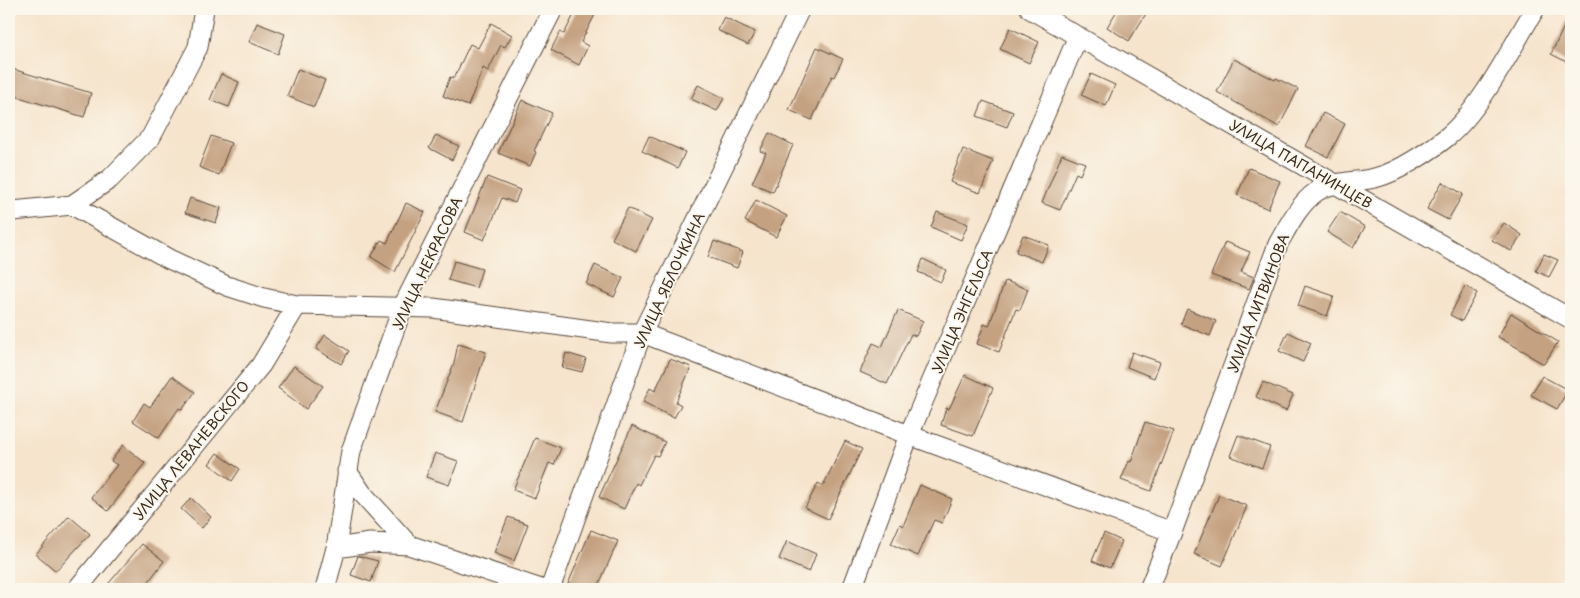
<svg xmlns="http://www.w3.org/2000/svg" width="1580" height="598" font-family="'Playpen Sans',sans-serif">
  <rect width="100%" height="100%" fill="#fbf7ec"/>
  <filter id="ink" filterUnits="userSpaceOnUse"><feTurbulence type="fractalNoise" baseFrequency=".02" numOctaves="2"/><feDisplacementMap in="SourceGraphic" scale="10" xChannelSelector="R" yChannelSelector="G"/><feConvolveMatrix kernelMatrix="1 2 1 2 8 2 1 2 1" color-interpolation-filters="sRGB"/></filter>
  <filter id="wash" filterUnits="userSpaceOnUse"><feTurbulence type="fractalNoise" baseFrequency=".0096" numOctaves="4" result="noise"/><feDisplacementMap in="SourceGraphic" scale="20" xChannelSelector="R" yChannelSelector="G"/><feGaussianBlur stdDeviation="1.12" result="paint"/><feColorMatrix in="noise" values="0 0 0 0 0 0 0 0 0 0 0 0 0 0 0 0 0 1.4 0 .05"/><feComposite in="paint" operator="in"/></filter>
  <g filter="url(#wash)">
    <rect width="100%" height="100%" fill="#f6e4cc"/>
    <g id="blocks">
      <!-- building -->
      <path fill="#c4a180" d="M 577,9 L 598,9 L 581,42 L 588,46 L 579,65 L 551,50 L 560,32 L 564,34 Z
        M 1118,9 L 1149,9 L 1129,41 L 1107,27 Z
        M 1571,12 L 1571,64 L 1551,54 Z
        M 724,17 L 755,32 L 748,45 L 717,30 Z
        M 257,23 L 285,34 L 278,54 L 249,42 Z
        M 491,23 L 512,35 L 505,47 L 501,45 L 488,71 L 483,68 L 468,106 L 443,96 L 450,77 L 454,78 L 470,44 L 478,48 Z
        M 1010,28 L 1039,42 L 1029,63 L 1000,49 Z
        M 817,47 L 843,59 L 834,77 L 832,76 L 812,120 L 789,110 Z
        M 1234,59 L 1275,80 L 1276,78 L 1298,89 L 1279,127 L 1217,92 Z
        M 9,68 L 91,93 L 84,117 L 9,94 Z
        M 298,69 L 325,80 L 314,107 L 287,96 Z
        M 221,74 L 239,82 L 229,107 L 210,100 Z
        M 1091,74 L 1115,85 L 1106,106 L 1081,95 Z
        M 698,85 L 724,98 L 717,111 L 691,99 Z
        M 522,100 L 552,113 L 534,151 L 536,152 L 530,166 L 498,153 Z
        M 983,101 L 1013,112 L 1007,127 L 977,116 Z
        M 1323,113 L 1345,124 L 1328,157 L 1306,146 Z
        M 769,133 L 793,145 L 773,192 L 752,183 L 766,153 L 760,151 Z
        M 436,135 L 459,146 L 452,160 L 429,148 Z
        M 211,136 L 231,143 L 219,175 L 199,167 Z
        M 649,136 L 685,152 L 678,168 L 642,151 Z
        M 963,149 L 993,161 L 980,193 L 950,182 Z
        M 1062,154 L 1085,163 L 1080,175 L 1076,173 L 1060,210 L 1042,203 Z
        M 1249,168 L 1280,181 L 1268,209 L 1237,195 Z
        M 487,177 L 520,190 L 515,203 L 502,198 L 484,240 L 465,232 Z
        M 1442,182 L 1463,194 L 1448,220 L 1427,209 Z
        M 190,198 L 221,208 L 216,223 L 185,213 Z
        M 756,200 L 787,216 L 776,237 L 745,221 Z
        M 406,203 L 425,212 L 395,272 L 371,257 L 381,240 L 387,243 Z
        M 628,208 L 652,220 L 636,251 L 612,239 Z
        M 937,212 L 968,224 L 961,240 L 931,227 Z
        M 1340,212 L 1365,227 L 1353,248 L 1327,232 Z
        M 1504,223 L 1522,235 L 1511,251 L 1492,240 Z
        M 1023,235 L 1049,245 L 1042,262 L 1016,252 Z
        M 714,241 L 743,252 L 737,268 L 708,257 Z
        M 1225,242 L 1250,252 L 1241,272 L 1254,277 L 1249,289 L 1211,275 Z
        M 1544,254 L 1558,260 L 1549,277 L 1536,271 Z
        M 923,259 L 946,270 L 941,282 L 918,272 Z
        M 454,261 L 482,269 L 476,288 L 448,280 Z
        M 595,265 L 623,278 L 614,297 L 586,284 Z
        M 1005,281 L 1028,289 L 1020,310 L 1016,309 L 999,352 L 977,344 L 984,324 L 989,326 Z
        M 1305,286 L 1334,296 L 1327,316 L 1298,306 Z
        M 1465,286 L 1477,293 L 1462,321 L 1450,315 Z
        M 1187,309 L 1216,321 L 1210,336 L 1181,324 Z
        M 898,310 L 923,321 L 916,336 L 911,334 L 887,384 L 860,372 L 873,343 L 882,347 Z
        M 1511,313 L 1558,342 L 1544,364 L 1528,355 L 1529,354 L 1498,337 Z
        M 1288,332 L 1311,343 L 1303,362 L 1279,351 Z
        M 325,335 L 349,351 L 341,364 L 316,349 Z
        M 458,344 L 486,352 L 463,422 L 435,412 L 454,363 Z
        M 1132,352 L 1160,362 L 1154,378 L 1127,367 Z
        M 566,353 L 586,359 L 582,372 L 562,367 Z
        M 670,359 L 691,367 L 676,402 L 681,405 L 674,418 L 643,402 L 650,388 L 655,391 Z
        M 294,366 L 323,386 L 306,409 L 278,388 Z
        M 965,375 L 993,388 L 973,436 L 941,425 L 946,408 L 949,409 Z
        M 172,376 L 195,392 L 182,410 L 179,408 L 159,438 L 133,421 L 144,403 L 150,407 Z
        M 1542,376 L 1568,390 L 1557,409 L 1531,395 Z
        M 1263,382 L 1293,395 L 1286,411 L 1256,397 Z
        M 1145,422 L 1174,431 L 1151,491 L 1121,480 L 1129,461 L 1131,462 Z
        M 632,426 L 665,442 L 658,456 L 654,455 L 639,485 L 636,483 L 624,509 L 599,497 Z
        M 1238,435 L 1270,447 L 1262,468 L 1230,456 Z
        M 535,438 L 561,448 L 554,465 L 549,463 L 535,498 L 513,490 Z
        M 845,441 L 862,449 L 828,519 L 805,508 L 818,483 L 823,486 Z
        M 123,445 L 145,463 L 108,511 L 91,497 L 117,465 L 111,461 Z
        M 217,453 L 240,469 L 232,481 L 209,464 Z
        M 435,453 L 458,461 L 449,485 L 426,477 Z
        M 920,485 L 952,499 L 942,523 L 934,520 L 918,556 L 891,544 L 900,524 L 903,526 Z
        M 1219,495 L 1247,506 L 1222,566 L 1194,554 Z
        M 191,498 L 211,517 L 202,528 L 181,509 Z
        M 69,516 L 90,534 L 56,571 L 36,554 Z
        M 508,517 L 528,524 L 514,561 L 494,553 Z
        M 591,530 L 618,541 L 597,589 L 579,589 L 568,584 Z
        M 1104,533 L 1122,541 L 1110,568 L 1092,561 Z
        M 787,541 L 816,554 L 809,572 L 779,559 Z
        M 142,544 L 164,561 L 143,589 L 104,589 Z
        M 358,556 L 378,561 L 371,582 L 351,575 Z"/>
    </g>
  </g>
  <g filter="url(#ink)">
    <use href="#blocks" fill-opacity="0" stroke="#574638" stroke-width="1"/>
    <g fill="none" stroke-linecap="round" stroke-linejoin="round">
      <!-- minor casing -->
      <g stroke="#574638" stroke-width="21">
        <path id="minor" d="M 1030,9 L 1571,319
          M 72,205 L 110,179 L 151,137 L 198,47 L 204,9
          M 9,209 L 13,211 L 72,205 L 169,259 L 227,286 L 264,298 L 297,305 L 433,308 L 612,333 L 642,333 L 909,435 L 1172,532
          M 347,471 L 362,493 L 409,545
          M 336,548 L 370,543 L 409,545 L 541,589
          M 77,589 L 261,365 L 297,305
          M 325,589 L 336,548 L 351,451 L 403,306 L 553,9
          M 550,589 L 642,333 L 800,9
          M 852,589 L 909,435 L 1078,36
          M 1149,589 L 1172,532 L 1278,244 C 1288,226 1299,204 1316,192 C 1333,180 1359,183 1378,177 C 1398,172 1431,150 1447,137 C 1482,108 1511,48 1535,9"/>
      </g>
      <!-- minor -->
      <use href="#minor" stroke="#fff" stroke-width="19"/>
    </g>
  </g>
  <g text-anchor="middle" dominant-baseline="central" stroke-width="4" stroke-linejoin="round" paint-order="stroke">
    <!-- street labels -->
    <g font-size="14" fill="#3b2a1e" stroke="#fbf7ec">
      <text transform="translate(1301 164) rotate(30)">УЛИЦА ПАПАНИНЦЕВ</text>
      <text transform="translate(427 263) rotate(-65)">УЛИЦА НЕКРАСОВА</text>
      <text transform="translate(669 280) rotate(-65)">УЛИЦА ЯБЛОЧКИНА</text>
      <text transform="translate(1258 303) rotate(-69)">УЛИЦА ЛИТВИНОВА</text>
      <text transform="translate(962 311) rotate(-67)">УЛИЦА ЭНГЕЛЬСА</text>
      <text transform="translate(191 450) rotate(-51)">УЛИЦА ЛЕВАНЕВСКОГО</text>
    </g>
  </g>
  <!-- margin -->
  <rect width="1580" height="598" fill="none" stroke="#fbf7ec" stroke-width="30"/>
</svg>
